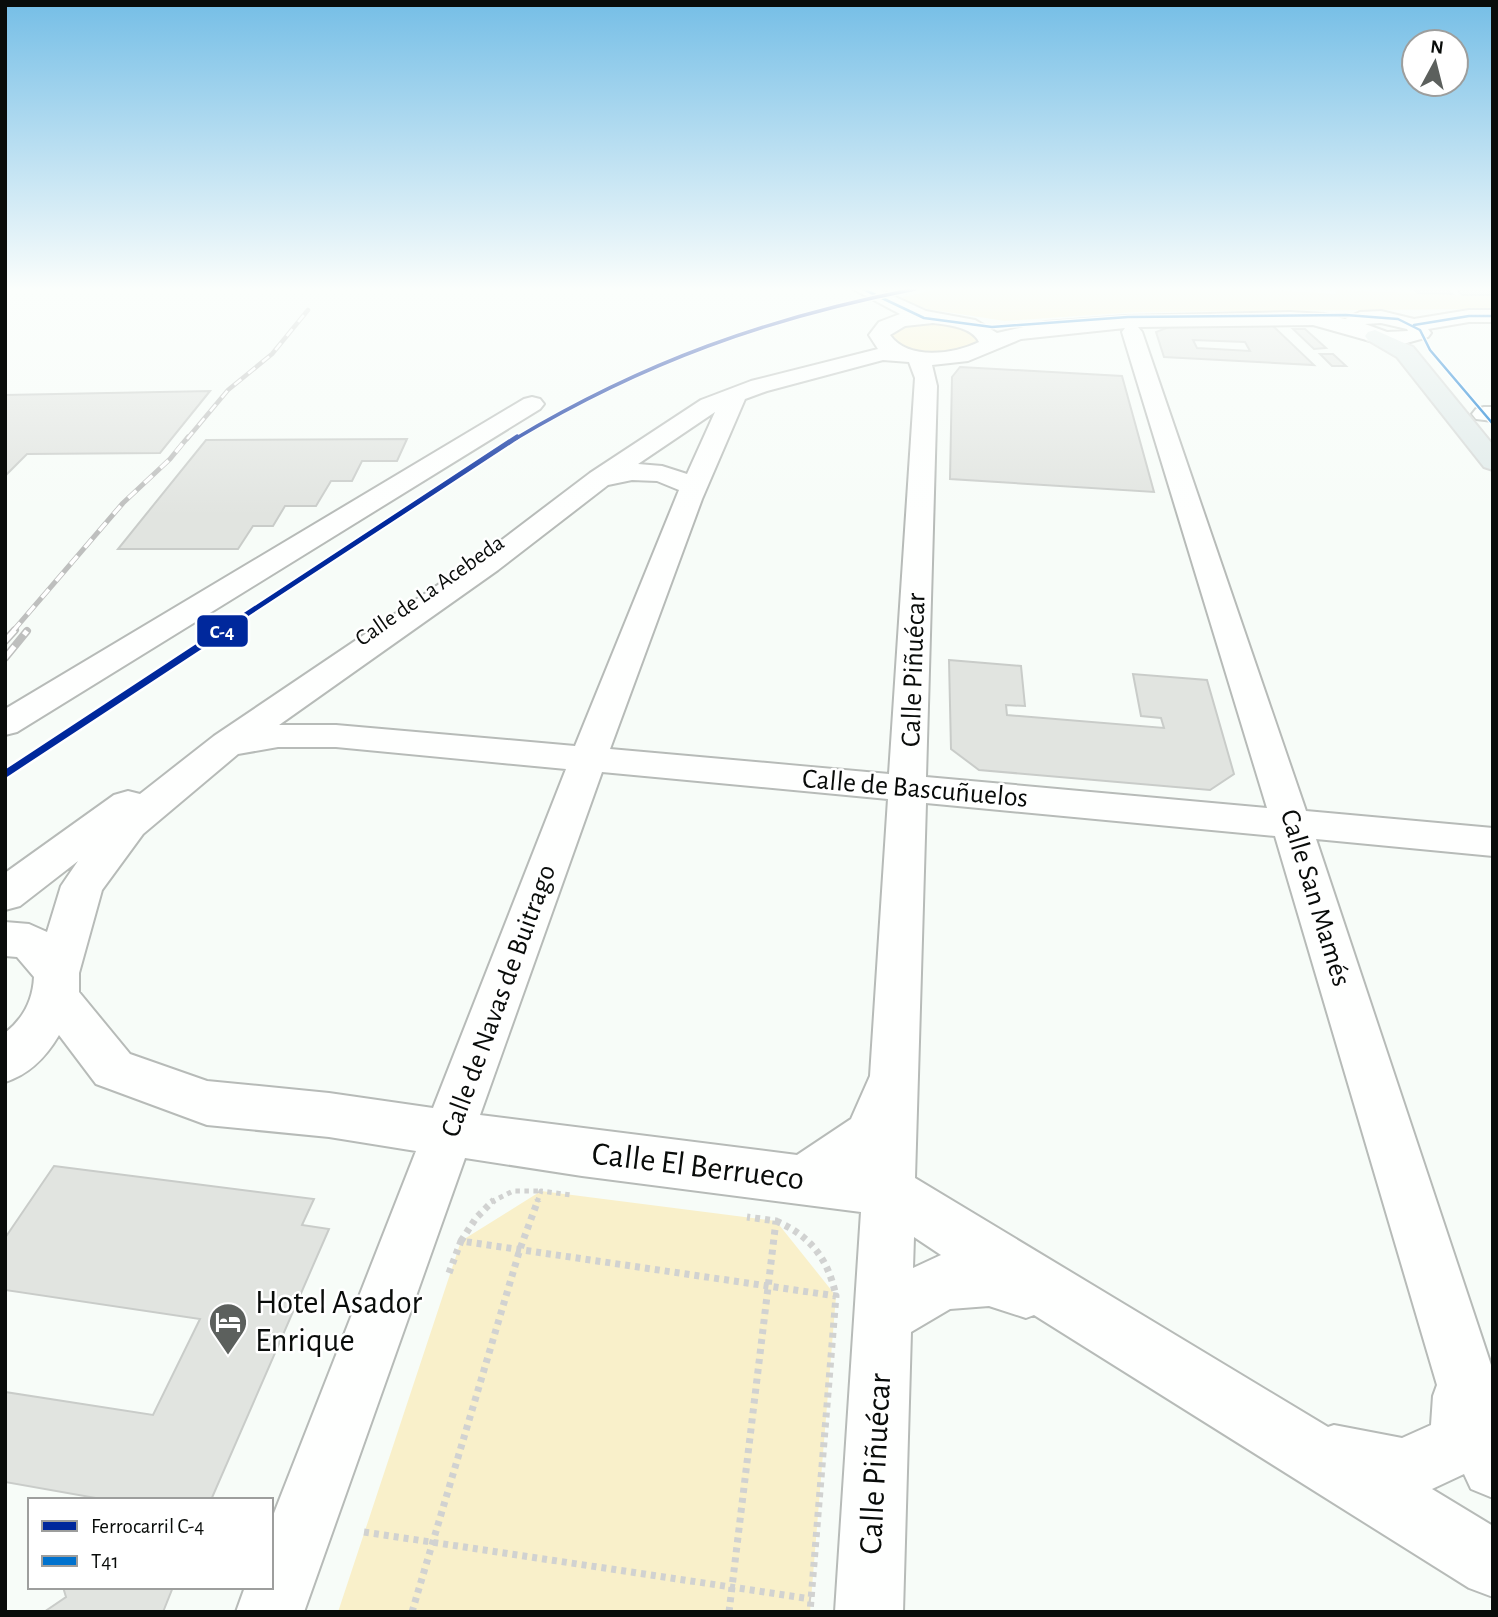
<svg xmlns="http://www.w3.org/2000/svg" width="1498" height="1617" font-family="'Alegreya Sans',sans-serif">
  <rect width="100%" height="100%" fill="#f7fcf8"/>
  <!-- green -->
  <path fill="#f9f0ca" d="M 938,289 L 1260,289 L 1336,294 L 1335,290 L 1493,296 L 1493,309 L 1136,312 L 1005,321 L 927,309 L 899,298 Z
    M 923,321 L 961,325 L 979,339 L 978,343 C 949,355 913,361 889,336 L 893,329 Z
    M 541,1191 L 776,1221 L 836,1296 L 810,1612 L 338,1612 L 461,1241 Z"/>
  <!-- building -->
  <path fill="#e1e4e0" stroke="#c9ccc9" stroke-width="2" fill-rule="evenodd" d="M 1414,289 L 1447,290 L 1452,294 L 1418,293 Z
    M 1457,289 L 1493,291 L 1493,295 L 1462,295 Z
    M 1273,326 L 1314,365 L 1164,357 L 1156,332 L 1169,327 ZM 1193,340 L 1245,342 L 1250,351 L 1197,348 Z
    M 1293,329 L 1305,329 L 1326,348 L 1314,349 Z
    M 1320,354 L 1333,354 L 1346,366 L 1332,366 Z
    M 960,367 L 1122,376 L 1154,492 L 950,479 L 952,377 Z
    M 210,391 L 160,453 L 27,454 L 5,476 L 5,395 Z
    M 407,439 L 397,461 L 362,461 L 352,481 L 331,481 L 316,506 L 285,506 L 273,526 L 253,526 L 238,549 L 118,549 L 206,440 Z
    M 949,660 L 1021,666 L 1025,706 L 1006,705 L 1007,715 L 1164,728 L 1161,718 L 1141,716 L 1133,674 L 1207,680 L 1234,774 L 1210,790 L 979,770 L 951,749 Z
    M 54,1166 L 314,1199 L 302,1225 L 329,1229 L 211,1500 L 107,1500 L 5,1482 L 5,1392 L 153,1415 L 200,1319 L 5,1290 L 5,1238 Z
    M 63,1587 L 173,1587 L 163,1612 L 44,1612 L 66,1597 Z"/>
  <g fill="none" stroke-linecap="round" stroke-linejoin="round">
    <!-- minor casing -->
    <g stroke="#b7bbb8" stroke-width="4">
      <path id="minor" d="M 853,289 L 878,289 L 926,311 L 975,320 L 997,333 L 1046,322 L 1126,316 L 1290,312 L 1324,314 L 1345,319 L 1360,312 L 1381,311 L 1414,319 L 1469,310 L 1493,310 L 1493,322 L 1469,322 L 1428,329 L 1431,333 L 1428,337 L 1396,346 L 1370,341 L 1313,325 L 1138,327 L 1142,332 L 1306,811 L 1493,828 L 1493,856 L 1316,839 L 1493,1371 L 1493,1498 L 1471,1489 L 1464,1474 L 1432,1489 L 1493,1526 L 1493,1597 L 1469,1588 L 1034,1315 L 1026,1318 L 989,1306 L 950,1309 L 911,1332 L 903,1612 L 835,1612 L 861,1212 L 582,1176 L 465,1158 L 304,1612 L 236,1612 L 245,1587 L 271,1587 L 271,1521 L 416,1151 L 329,1137 L 207,1125 L 96,1084 L 59,1035 C 46,1057 30,1074 5,1082 L 5,1033 C 23,1019 33,1000 34,977 L 17,957 L 5,956 L 5,922 L 29,924 L 47,932 L 61,886 L 78,861 L 20,906 L 5,910 L 5,873 L 114,795 L 128,791 L 140,794 L 214,736 L 478,558 L 590,473 L 701,400 L 751,381 L 878,349 L 869,335 L 879,322 L 900,314 ZM 933,323 C 949,325 972,327 979,342 C 954,354 908,361 890,335 L 905,326 ZM 1381,323 L 1407,329 L 1408,331 L 1387,332 L 1365,324 ZM 1125,328 L 1122,332 L 1267,808 L 926,777 L 937,386 L 932,365 L 968,361 L 1021,339 ZM 883,360 L 909,362 L 915,378 L 889,774 L 610,749 L 702,499 L 745,399 L 767,391 ZM 715,412 L 687,474 L 662,466 L 638,464 ZM 632,480 L 657,481 L 679,490 L 575,746 L 336,725 L 279,725 L 498,570 L 608,485 ZM 278,747 L 336,747 L 566,769 L 433,1108 L 329,1093 L 207,1081 L 130,1054 L 79,992 L 79,973 L 102,890 L 143,834 L 238,754 ZM 602,772 L 888,799 L 870,1076 L 851,1119 L 797,1155 L 480,1115 ZM 926,803 L 1275,836 L 1437,1385 L 1433,1396 L 1431,1425 L 1402,1438 L 1334,1425 L 1328,1427 L 915,1178 ZM 914,1237 L 941,1255 L 913,1268 Z
        M 532,397 L 540,399 L 544,404 L 540,409 L 17,732 L 5,735 L 5,709 L 524,399 Z
        M 1484,407 L 1493,407 L 1493,421 L 1476,419 L 1472,414 L 1476,409 Z"/>
    </g>
    <!-- major casing -->
    <g stroke="#d4d7d5" stroke-width="4">
      <path id="major" d="M 1375,330 L 1413,347 L 1493,445 L 1493,470 L 1484,467 L 1397,357 L 1368,340 L 1365,336 L 1368,332 Z"/>
    </g>
    <!-- path-far1 -->
    <path stroke="#d1d2d1" stroke-width="5" stroke-dasharray="4.5 4.5" stroke-linecap="butt" d="M 491,1202 L 513,1191 L 541,1191
      M 537,1202 L 541,1191 L 571,1195"/>
    <!-- path -->
    <path stroke="#d1d2d1" stroke-width="7" stroke-dasharray="5 5" stroke-linecap="butt" d="M 776,1221 C 811,1236 828,1259 836,1296
      M 461,1241 L 476,1218 L 494,1200
      M 449,1273 L 461,1241 L 836,1296 L 810,1612
      M 364,1532 L 811,1599
      M 412,1612 L 520,1249 L 538,1200
      M 729,1612 L 776,1221 L 747,1217"/>
    <!-- minor -->
    <use href="#minor" fill="#fefffe" fill-rule="evenodd"/>
    <!-- major -->
    <use href="#major" fill="#e0eae9" fill-rule="evenodd"/>
    <!-- rail-far2 casing -->
    <g stroke="#bebfbe" stroke-width="4.5">
      <path id="rail-far2" d="M 187,439 L 228,390 L 272,354 L 308,310"/>
    </g>
    <!-- rail-far1 casing -->
    <g stroke="#bebfbe" stroke-width="5">
      <path id="rail-far1" d="M 13,631 L 123,503 L 170,459 L 188,437"/>
    </g>
    <!-- rail casing -->
    <g stroke="#bebfbe" stroke-width="8">
      <path id="rail" d="M 5,641 L 15,630
        M 5,658 L 27,631"/>
    </g>
    <!-- rail-far2 -->
    <use href="#rail-far2" stroke="#fff" stroke-width="2.5" stroke-dasharray="9" stroke-linecap="butt"/>
    <!-- rail-far1 -->
    <use href="#rail-far1" stroke="#fff" stroke-width="3.5" stroke-dasharray="11" stroke-linecap="butt"/>
    <!-- rail -->
    <use href="#rail" stroke="#fff" stroke-width="5" stroke-dasharray="15" stroke-linecap="butt"/>
    <!-- bus-1 casing -->
    <g stroke="#fff" stroke-width="5">
      <path id="bus-1" d="M 863,289 L 924,318 L 992,327 L 1128,317 L 1346,315 L 1398,319 L 1420,330 L 1430,350 L 1493,424
        M 1414,325 L 1469,316 L 1493,316"/>
    </g>
    <!-- bus-1 -->
    <use href="#bus-1" stroke="#0072ce" stroke-width="2.5"/>
    <!-- rail-1-far2 casing -->
    <g stroke="#fff" stroke-width="6">
      <path id="rail-1-far2" d="M 515,439 C 644,362 767,318 915,289"/>
    </g>
    <!-- rail-1-far1 casing -->
    <g stroke="#fff" stroke-width="9">
      <path id="rail-1-far1" d="M 221,631 L 517,437"/>
    </g>
    <!-- rail-1 casing -->
    <g stroke="#fff" stroke-width="12">
      <path id="rail-1" d="M 5,774 L 224,630"/>
    </g>
    <!-- rail-1-far2 -->
    <use href="#rail-1-far2" stroke="#00289c" stroke-width="3.5"/>
    <!-- rail-1-far1 -->
    <use href="#rail-1-far1" stroke="#00289c" stroke-width="5"/>
    <!-- rail-1 -->
    <use href="#rail-1" stroke="#00289c" stroke-width="7"/>
  </g>
  <!-- sky -->
  <linearGradient id="sky" x2="0" y2="1"><stop stop-color="#75bee6"/><stop offset="0.56" stop-color="#fbfefc"/><stop offset="1" stop-color="#fbfefc" stop-opacity="0"/></linearGradient>
  <rect width="1498" height="516" fill="url(#sky)"/>
  <!-- icons -->
  <defs>
    <g id="hotel-pin" transform="scale(2.0125)"><path d="M0 17L-7.5 6A9.5 9.5 0 1 1 7.5 6Z" fill="#5c605d" stroke="#fff"/><path d="M-6-4.5h1.5V1H6V5H4.5V3h-9V5H-6ZM-4 0a1.8 1.8 0 1 1 3.6 0ZM.5 0V-2.5h3Q6-2.5 6 0Z" fill="#fff"/></g>
  </defs>
  <g fill-rule="evenodd">
    <use href="#hotel-pin" x="228" y="1322"/>
  </g>
  <g text-anchor="middle" dominant-baseline="central" stroke-width="5" stroke-linejoin="round" paint-order="stroke">
    <!-- far-street labels -->
    <g font-size="23" fill="#090c0a" stroke="#fff">
      <text transform="translate(430 591) rotate(-35)">Calle de La Acebeda</text>
    </g>
    <!-- street labels -->
    <g font-size="28" fill="#090c0a" stroke="#fff">
      <text transform="translate(914 670) rotate(-88)">Calle Piñuécar</text>
      <text transform="translate(915 789) rotate(5)">Calle de Bascuñuelos</text>
      <text transform="translate(1315 898) rotate(73)">Calle San Mamés</text>
      <text transform="translate(499 1001) rotate(-70)">Calle de Navas de Buitrago</text>
    </g>
    <!-- near-street labels -->
    <g font-size="33" fill="#090c0a" stroke="#fff">
      <text transform="translate(698 1167) rotate(7)">Calle El Berrueco</text>
      <text transform="translate(876 1464) rotate(-87)">Calle Piñuécar</text>
    </g>
    <!-- near-poi labels -->
    <g font-size="33" fill="#090c0a" stroke="#fff" text-anchor="start">
      <text x="255" y="1303">Hotel Asador<tspan x="255" dy="38">Enrique</tspan></text>
    </g>
  </g>
  <rect stroke="#fff" stroke-width="2.5" x="196" y="614" width="53" height="34" rx="7" fill="#00289c"/>
  <g font-size="19" text-anchor="middle" font-weight="bold" fill="#fff">
    <text x="222" y="638">C-4</text>
  </g>
  <!-- border -->
  <rect width="1498" height="1617" fill="none" stroke="#090c0a" stroke-width="14"/>
  <!-- legend -->
  <rect x="28" y="1498" width="245" height="91" fill="#ffffff" stroke="#9d9e9d" stroke-width="2"/>
  <rect x="42" y="1521" width="35" height="10" fill="#00289c" stroke="#9d9e9d" stroke-width="2"/>
  <text x="91" y="1533" font-size="21" fill="#090c0a">Ferrocarril C-4</text>
  <rect x="42" y="1556" width="35" height="10" fill="#0072ce" stroke="#9d9e9d" stroke-width="2"/>
  <text x="91" y="1568" font-size="21" fill="#090c0a">T41</text>
  <!-- north arrow -->
  <g transform="translate(1435 63) rotate(7)"><circle r="33" fill="#ffffff" stroke="#9d9e9d" stroke-width="2"/>
  <path d="M0-5L12 26L0 18L-12 26Z" fill="#5c605d"/>
  <text y="-10" font-size="19" font-weight="bold" text-anchor="middle" fill="#090c0a">N</text>
  </g>
</svg>
